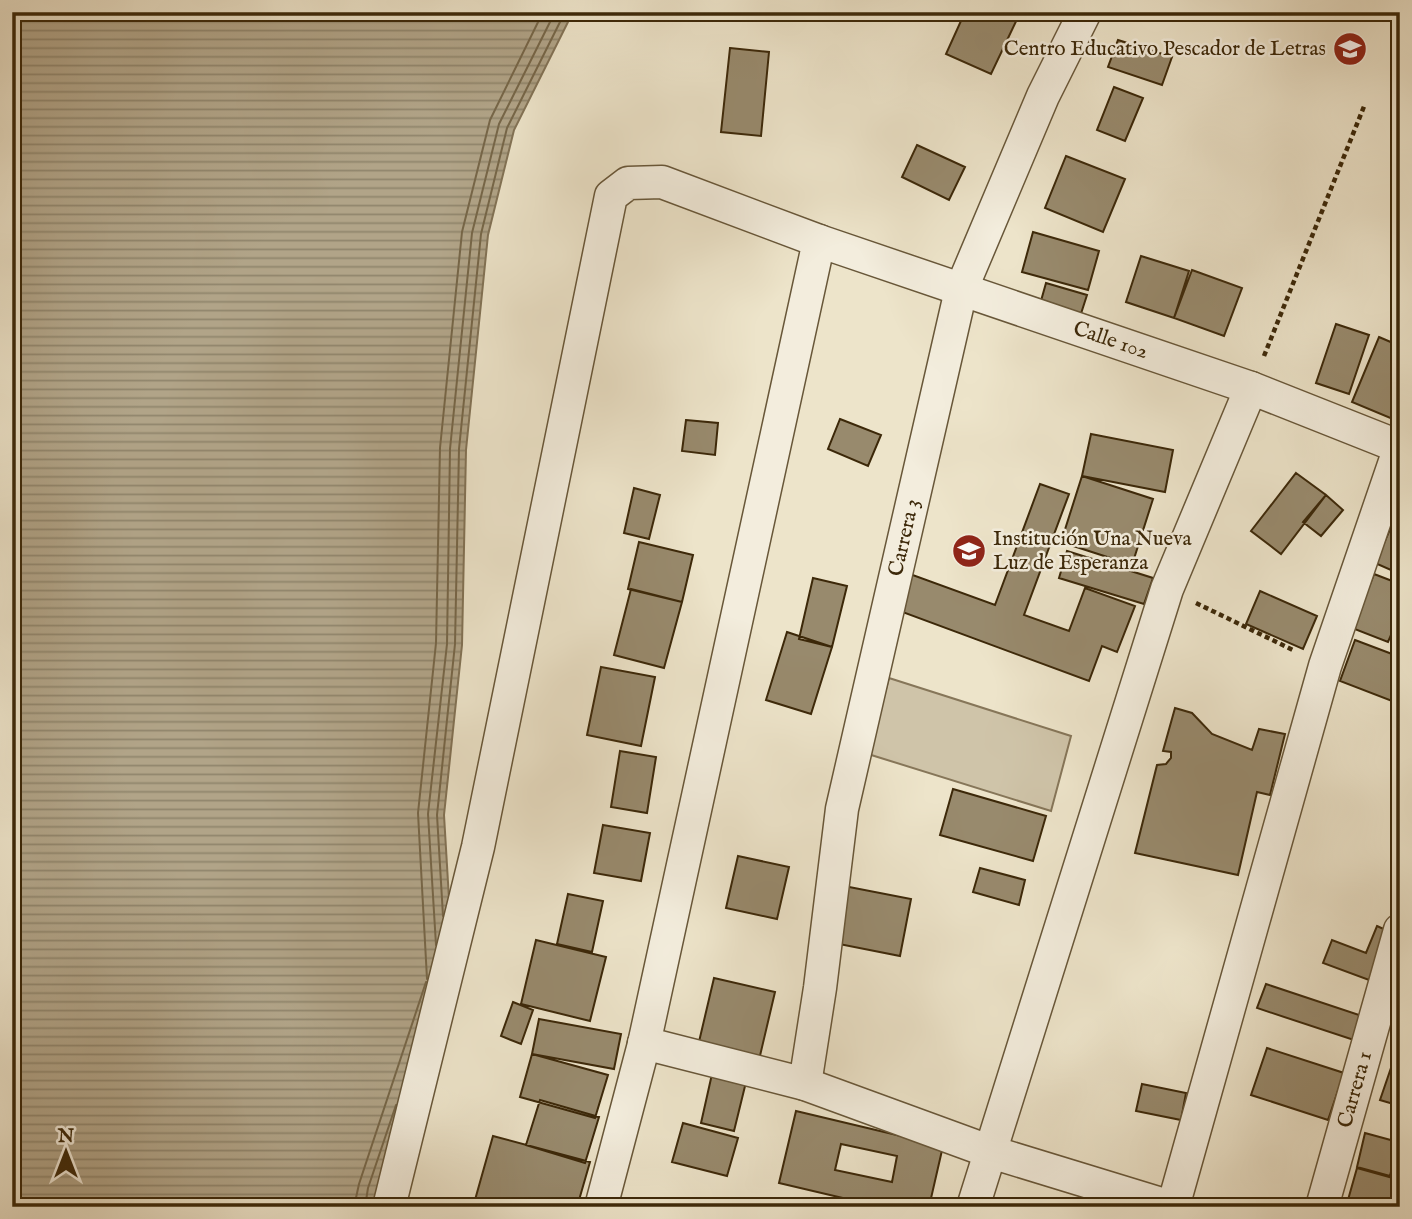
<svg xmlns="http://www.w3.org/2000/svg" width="1412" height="1219" font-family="'IM FELL English',serif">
  <defs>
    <pattern id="water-rules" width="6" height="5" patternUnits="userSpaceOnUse" patternTransform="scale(1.75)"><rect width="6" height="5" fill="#b1a488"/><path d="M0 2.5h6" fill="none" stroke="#91866d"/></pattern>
  </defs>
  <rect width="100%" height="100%" fill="#ede4ca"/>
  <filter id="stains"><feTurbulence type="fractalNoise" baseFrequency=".00286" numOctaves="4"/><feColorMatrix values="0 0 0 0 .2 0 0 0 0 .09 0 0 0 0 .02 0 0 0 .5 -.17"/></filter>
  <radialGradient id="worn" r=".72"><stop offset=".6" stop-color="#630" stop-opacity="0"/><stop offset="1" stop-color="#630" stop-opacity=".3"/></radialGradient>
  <!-- pitch -->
  <path fill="#cfc4a9" stroke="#867659" stroke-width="2" d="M 889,678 L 1071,736 L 1051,811 L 868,754 Z"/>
  <!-- water -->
  <path fill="url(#water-rules)" stroke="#827255" stroke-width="2" d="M 12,12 L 573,12 L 514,130 L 488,235 L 466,450 L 462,645 L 444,815 L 454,983 L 380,1207 L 12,1207 Z"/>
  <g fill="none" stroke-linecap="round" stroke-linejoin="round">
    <!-- shore -->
    <path stroke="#766648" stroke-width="2" d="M 443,916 L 437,815 L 455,644 L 459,449 L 481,234 L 507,128 L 565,12
      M 436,945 L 428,814 L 447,644 L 450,449 L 472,233 L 499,124 L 555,12
      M 427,979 L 418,813 L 436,643 L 440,448 L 462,232 L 490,120 L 543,12
      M 354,1207 L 359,1184 L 426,982
      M 365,1207 L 368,1188 L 396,1105"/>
  </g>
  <!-- building -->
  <path fill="#988a6d" stroke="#3c2809" stroke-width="2" fill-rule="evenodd" d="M 965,12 L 1013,12 L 1019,15 L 991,74 L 946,54 Z
    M 1118,40 L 1172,57 L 1162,85 L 1108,67 Z
    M 730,48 L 769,52 L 761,136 L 721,132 Z
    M 1114,87 L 1143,98 L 1125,141 L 1097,130 Z
    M 917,145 L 965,167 L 949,200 L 902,177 Z
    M 1066,156 L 1125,179 L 1103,232 L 1045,208 Z
    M 1033,232 L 1099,251 L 1088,290 L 1022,272 Z
    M 1141,256 L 1189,271 L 1174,318 L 1126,302 Z
    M 1192,270 L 1242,288 L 1224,336 L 1174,318 Z
    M 1046,283 L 1087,295 L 1077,326 L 1039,308 Z
    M 1336,324 L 1369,335 L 1349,394 L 1316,383 Z
    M 1379,337 L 1400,346 L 1400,422 L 1352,402 Z
    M 840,419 L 881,435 L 868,466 L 828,449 Z
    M 686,420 L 718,423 L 715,455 L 682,451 Z
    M 1091,434 L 1173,450 L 1165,492 L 1082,476 Z
    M 1296,473 L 1326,495 L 1281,554 L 1251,531 Z
    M 1082,476 L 1153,499 L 1132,565 L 1061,542 Z
    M 1040,484 L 1069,494 L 1024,615 L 1069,631 L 1085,588 L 1135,606 L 1117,652 L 1102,646 L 1089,681 L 897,610 L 910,574 L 995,605 Z
    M 634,488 L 660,495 L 649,539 L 624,533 Z
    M 1326,495 L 1343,510 L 1321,536 L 1303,522 Z
    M 1391,527 L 1400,531 L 1400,574 L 1375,563 Z
    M 639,542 L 693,555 L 682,602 L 628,589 Z
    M 1067,551 L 1153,578 L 1144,604 L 1059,578 Z
    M 1374,574 L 1400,584 L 1400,614 L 1388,642 L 1352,628 Z
    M 813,578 L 847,586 L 832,647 L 799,639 Z
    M 631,589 L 682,602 L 664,668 L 614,655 Z
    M 1260,591 L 1317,616 L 1303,649 L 1246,624 Z
    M 787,632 L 832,647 L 811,714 L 766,700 Z
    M 1355,640 L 1400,657 L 1400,681 L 1392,701 L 1340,681 Z
    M 601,667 L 655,677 L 641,746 L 587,735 Z
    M 1175,708 L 1192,713 L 1212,734 L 1252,750 L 1259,729 L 1285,734 L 1270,795 L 1257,792 L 1238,875 L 1135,853 L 1157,765 L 1166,764 L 1171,758 L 1171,752 L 1163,751 Z
    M 620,751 L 656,757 L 647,813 L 611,807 Z
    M 953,789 L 1046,816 L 1033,861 L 940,835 Z
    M 603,825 L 650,833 L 641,881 L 594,873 Z
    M 738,856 L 789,867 L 777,919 L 726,908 Z
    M 980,868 L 1025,880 L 1019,905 L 973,892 Z
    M 844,886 L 911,899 L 900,956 L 834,943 Z
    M 568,894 L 603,901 L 592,952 L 557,944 Z
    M 1377,926 L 1388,931 L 1369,980 L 1323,963 L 1332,940 L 1366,953 Z
    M 536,940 L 606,957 L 590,1021 L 521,1004 Z
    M 714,978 L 775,992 L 759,1060 L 698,1046 Z
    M 1266,984 L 1371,1019 L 1363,1043 L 1257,1008 Z
    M 513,1002 L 533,1010 L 521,1044 L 501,1036 Z
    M 539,1019 L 621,1034 L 614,1069 L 532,1054 Z
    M 1267,1048 L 1344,1073 L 1328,1120 L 1251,1095 Z
    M 532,1054 L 608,1075 L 595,1118 L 520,1097 Z
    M 1392,1065 L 1400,1067 L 1400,1106 L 1380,1100 Z
    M 712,1074 L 746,1082 L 734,1131 L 701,1123 Z
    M 1142,1084 L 1186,1093 L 1181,1120 L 1136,1111 Z
    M 540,1100 L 599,1117 L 585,1163 L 526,1145 Z
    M 796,1111 L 943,1146 L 929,1207 L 881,1207 L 779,1183 ZM 841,1144 L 897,1156 L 892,1182 L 835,1170 Z
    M 683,1123 L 738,1138 L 727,1176 L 672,1162 Z
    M 1365,1133 L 1398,1142 L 1390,1176 L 1357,1167 Z
    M 493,1136 L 590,1162 L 577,1207 L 473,1207 Z
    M 1357,1168 L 1400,1180 L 1400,1207 L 1346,1207 Z"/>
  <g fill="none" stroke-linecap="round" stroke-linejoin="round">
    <!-- street casing -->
    <g stroke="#685739" stroke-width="35">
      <g id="street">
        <path id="s1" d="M 819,241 L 1251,388 L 1400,447"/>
        <path d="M 644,1043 L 805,1084 L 991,1152 L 1171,1207"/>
        <path id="s2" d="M 805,1084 L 820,988 L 842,809 L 961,290 L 1043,96 L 1085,12"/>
        <path d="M 389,1207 L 478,847 L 611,196 L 628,183 L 662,182 L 819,241 L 644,1044 L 601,1207"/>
        <path d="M 973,1207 L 1167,589 L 1251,388"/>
        <path d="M 1173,1207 L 1325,666 L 1400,447"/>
        <path id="s3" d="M 1322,1207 L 1400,930"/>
      </g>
    </g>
    <!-- path -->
    <path stroke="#3c2809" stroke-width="4.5" stroke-dasharray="5 3.5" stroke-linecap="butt" d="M 1264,356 L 1365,104
      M 1196,603 L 1295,651"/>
    <!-- street -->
    <use href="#street" stroke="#f3eddd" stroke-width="32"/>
  </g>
  <!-- icons -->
  <defs>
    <g id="school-disc" transform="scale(1.75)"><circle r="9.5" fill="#8f2418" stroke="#f3eddd"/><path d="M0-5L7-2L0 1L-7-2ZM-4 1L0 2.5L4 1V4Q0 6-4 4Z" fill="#fff"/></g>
  </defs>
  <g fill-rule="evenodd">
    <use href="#school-disc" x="1350" y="49"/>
    <use href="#school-disc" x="969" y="551"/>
  </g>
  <g text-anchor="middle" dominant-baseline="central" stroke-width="5" stroke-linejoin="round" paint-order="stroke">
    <!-- poi labels -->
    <g font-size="21" fill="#3c2809" stroke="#f3eddd" text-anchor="end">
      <text x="1326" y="49">Centro Educativo Pescador de Letras</text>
      <text x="993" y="539" text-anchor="start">Institución Una Nueva<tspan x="993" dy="24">Luz de Esperanza</tspan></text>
    </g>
    <!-- street labels -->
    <g font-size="21" fill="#3c2809" stroke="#f3eddd">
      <text stroke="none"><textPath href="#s1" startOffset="308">Calle 102</textPath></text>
      <text stroke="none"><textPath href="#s2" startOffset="556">Carrera 3</textPath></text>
      <text stroke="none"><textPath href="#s3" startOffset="122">Carrera 1</textPath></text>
    </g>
  </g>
  <!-- margin -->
  <rect width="1412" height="1219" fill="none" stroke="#ede4ca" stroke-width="42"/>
  <rect x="14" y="14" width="1384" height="1191" fill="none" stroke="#3c2809" stroke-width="3.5"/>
  <rect x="21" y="21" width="1370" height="1177" fill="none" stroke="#3c2809" stroke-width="2"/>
  <!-- north arrow -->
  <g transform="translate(66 1152)" stroke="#f3eddd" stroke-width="5" paint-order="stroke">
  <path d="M0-5L12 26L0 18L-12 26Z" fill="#3c2809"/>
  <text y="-10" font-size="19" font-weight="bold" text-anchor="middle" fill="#3c2809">N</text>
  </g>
  <rect width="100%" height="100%" filter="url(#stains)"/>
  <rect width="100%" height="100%" fill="url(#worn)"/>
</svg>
